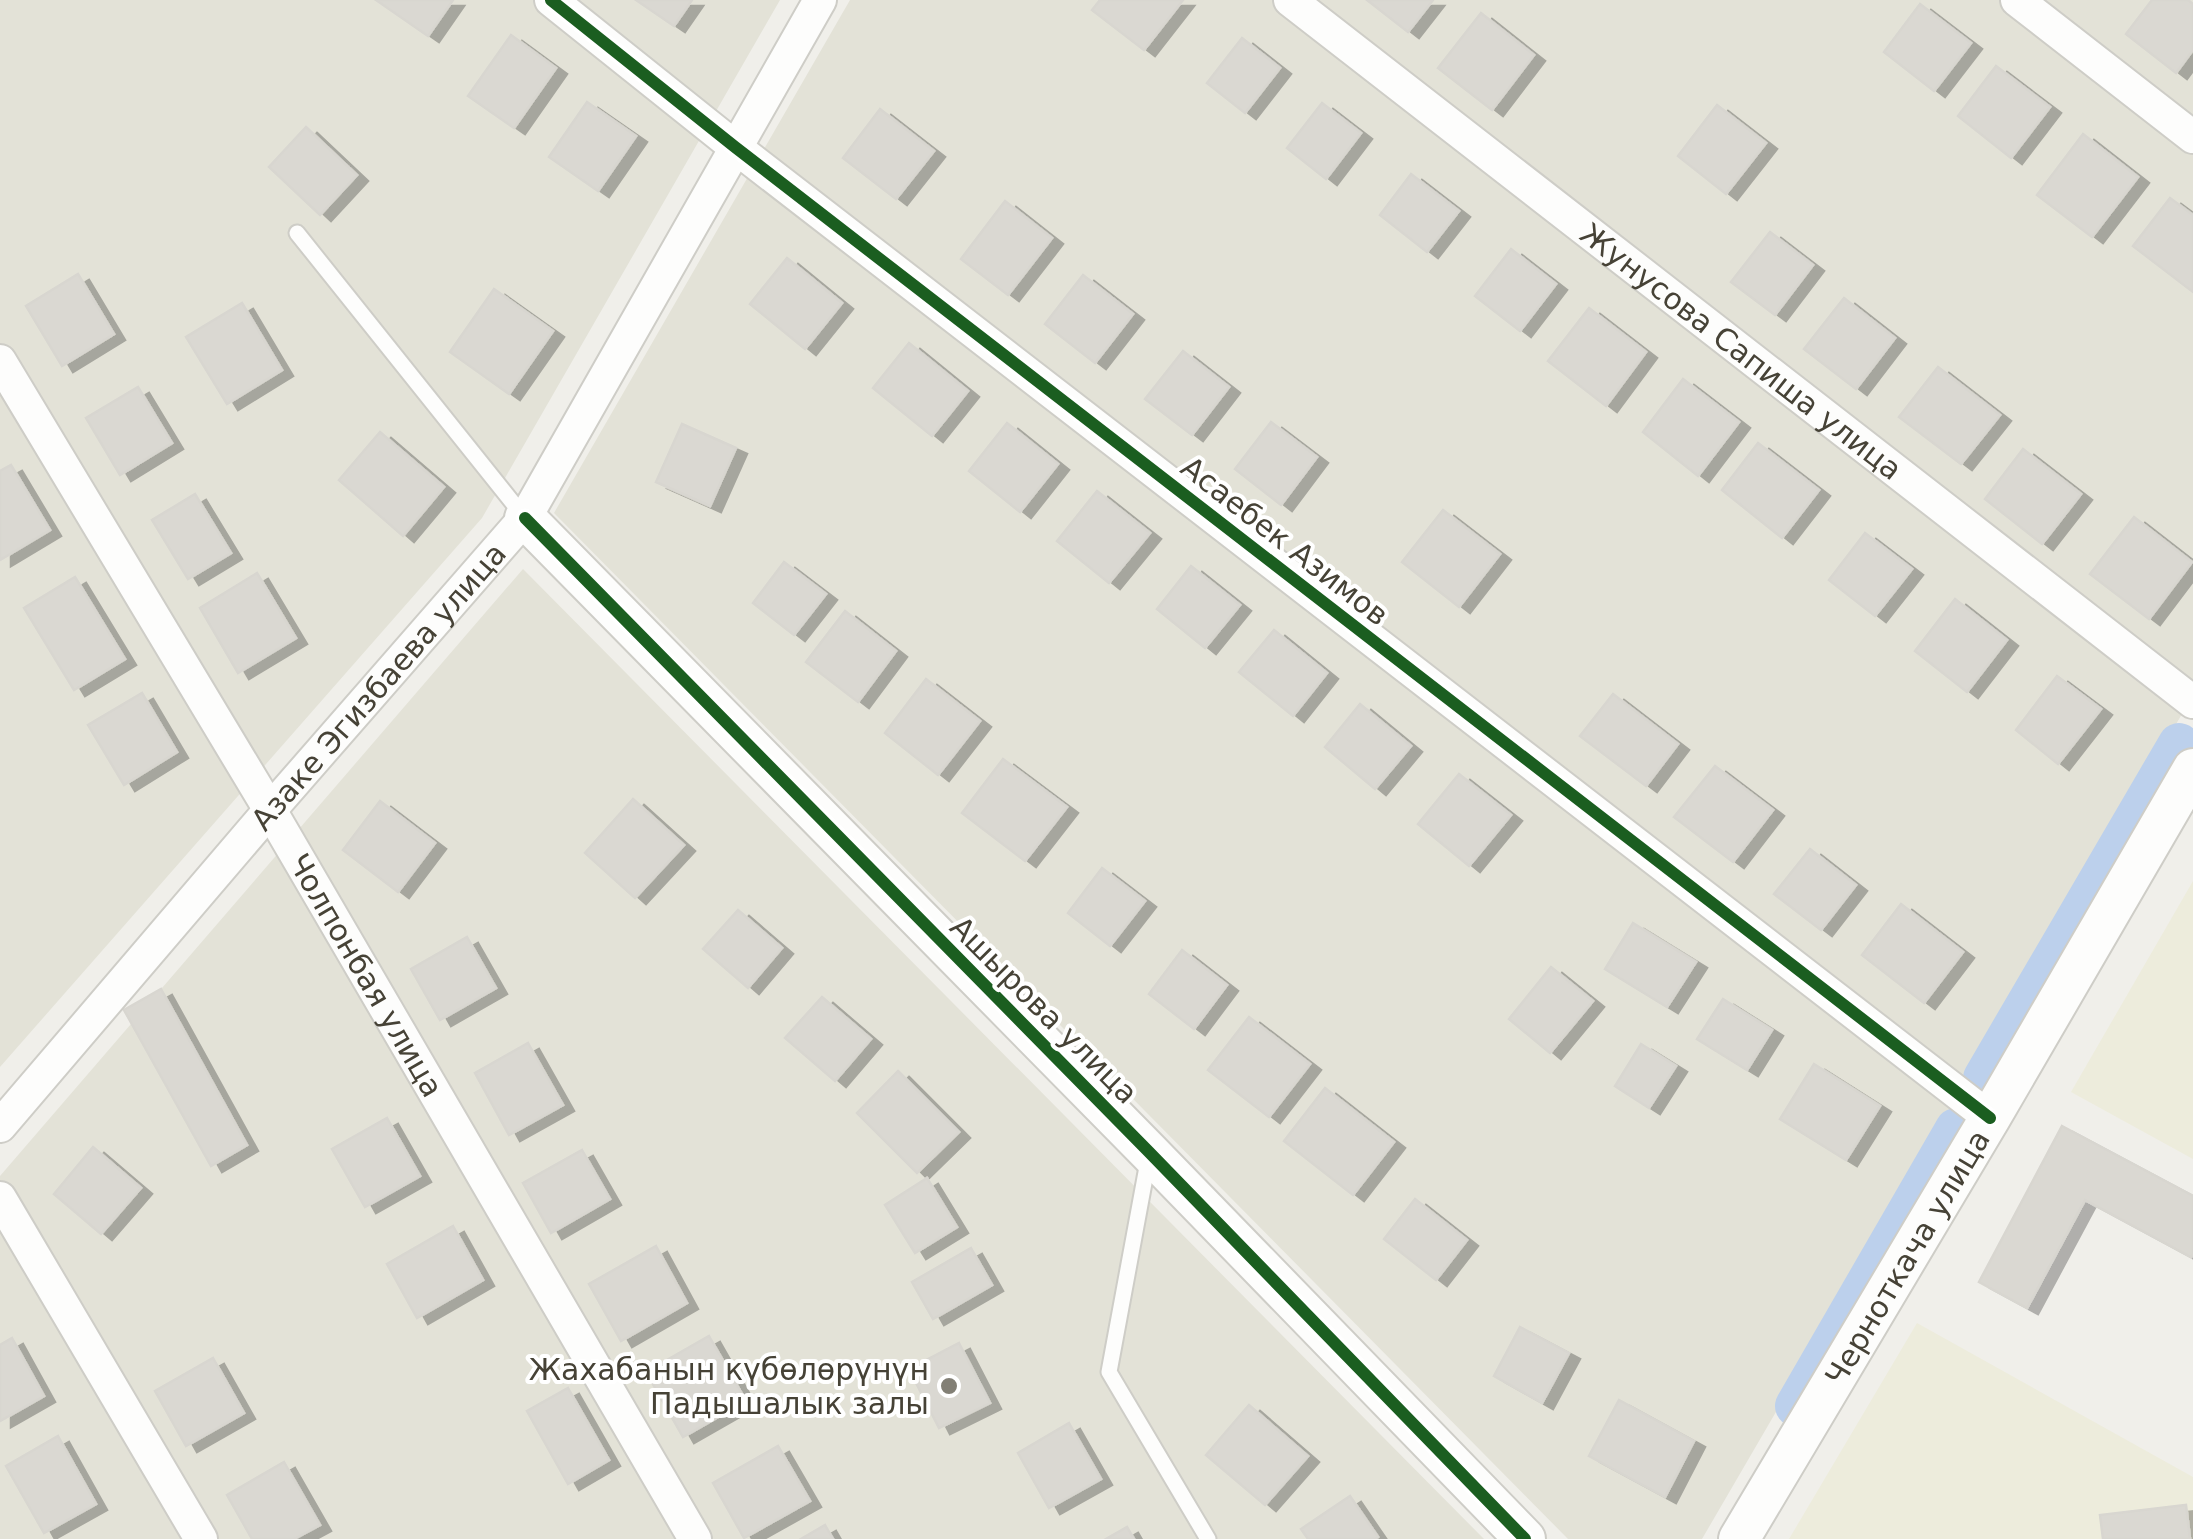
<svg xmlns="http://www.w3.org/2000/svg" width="2193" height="1539" font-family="'DejaVu Sans',sans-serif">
  <defs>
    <filter id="shadow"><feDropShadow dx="11" dy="6" stdDeviation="0" flood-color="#0004"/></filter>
  </defs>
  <rect width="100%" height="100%" fill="#f0efea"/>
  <!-- residential -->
  <path fill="#e3e2d7" d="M 0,0 L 780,0 L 482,518 L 0,1067 Z
    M 850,0 L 2193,0 L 2193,695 L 1702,1539 L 1568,1539 L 554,513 Z
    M 523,569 L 1484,1539 L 0,1539 L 0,1176 Z"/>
  <!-- education -->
  <path fill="#edecdc" d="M 2193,881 L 2193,1159 L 2071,1092 Z
    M 1917,1323 L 2193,1477 L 2193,1539 L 1789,1539 Z"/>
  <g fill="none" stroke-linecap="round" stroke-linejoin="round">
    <!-- canal -->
    <path stroke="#bcd0ec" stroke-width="42" d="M 1984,1078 L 2179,744
      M 1796,1406 L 1956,1129"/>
  </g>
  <!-- building -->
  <path fill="#dad8d2" stroke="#d8d6d0" stroke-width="2.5" filter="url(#shadow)" d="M 376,0 L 453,0 L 428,36 Z
    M 636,0 L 692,0 L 674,26 Z
    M 1100,0 L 1183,0 L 1144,50 L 1092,10 Z
    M 1367,0 L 1433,0 L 1408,32 Z
    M 2152,0 L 2188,0 L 2193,4 L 2193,50 L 2176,73 L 2126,34 Z
    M 1920,4 L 1971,43 L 1934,91 L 1884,52 Z
    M 1481,13 L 1534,55 L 1492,110 L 1438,68 Z
    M 511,35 L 556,68 L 514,128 L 468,96 Z
    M 1242,38 L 1280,68 L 1245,113 L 1207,83 Z
    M 1996,66 L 2050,107 L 2011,158 L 1958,116 Z
    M 587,102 L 636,136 L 598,191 L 549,157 Z
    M 1322,103 L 1361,133 L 1326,179 L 1287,148 Z
    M 1717,105 L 1766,143 L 1726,194 L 1678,156 Z
    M 880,109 L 934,151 L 896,199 L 843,158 Z
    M 306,127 L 357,175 L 320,215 L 269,167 Z
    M 2083,134 L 2138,177 L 2092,237 L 2037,195 Z
    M 1411,174 L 1459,211 L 1427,252 L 1380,215 Z
    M 2170,198 L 2193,215 L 2193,292 L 2133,246 Z
    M 1005,201 L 1052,238 L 1008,295 L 961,259 Z
    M 1770,232 L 1813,265 L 1775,315 L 1731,282 Z
    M 1511,249 L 1556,284 L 1520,331 L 1475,296 Z
    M 787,258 L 842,303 L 805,349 L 750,304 Z
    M 78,274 L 114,334 L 62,366 L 26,306 Z
    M 1083,275 L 1133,314 L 1095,363 L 1045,324 Z
    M 494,289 L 553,331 L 509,394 L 450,352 Z
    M 1844,298 L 1895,338 L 1856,389 L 1804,349 Z
    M 242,303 L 282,370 L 227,404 L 186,337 Z
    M 1589,308 L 1646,352 L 1606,406 L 1548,361 Z
    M 909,343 L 968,391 L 932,436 L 873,388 Z
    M 1183,351 L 1229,387 L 1192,435 L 1145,399 Z
    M 1938,367 L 2000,415 L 1961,464 L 1899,417 Z
    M 1683,379 L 1739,422 L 1698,476 L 1643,432 Z
    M 138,387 L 172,443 L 120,475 L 86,418 Z
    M 1271,422 L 1317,457 L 1281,505 L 1235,469 Z
    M 1007,423 L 1058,464 L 1020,512 L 969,471 Z
    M 682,424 L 736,448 L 710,506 L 656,482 Z
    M 380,432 L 444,487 L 403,536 L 339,480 Z
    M 1758,443 L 1819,490 L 1782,538 L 1722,490 Z
    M 2023,449 L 2081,494 L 2042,544 L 1985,499 Z
    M 11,465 L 50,530 L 0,560 L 0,471 Z
    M 1097,491 L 1150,533 L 1109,583 L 1057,541 Z
    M 195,494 L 231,553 L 188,579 L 152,520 Z
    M 1443,510 L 1500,554 L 1459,607 L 1402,562 Z
    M 2134,517 L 2192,562 L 2149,619 L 2090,574 Z
    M 1865,533 L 1912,569 L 1875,616 L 1829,580 Z
    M 784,562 L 826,594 L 794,635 L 753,603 Z
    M 1191,566 L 1240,605 L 1205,648 L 1157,609 Z
    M 257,573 L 296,638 L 238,673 L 200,608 Z
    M 75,577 L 125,659 L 74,690 L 24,608 Z
    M 1955,599 L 2007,640 L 1967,692 L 1915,651 Z
    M 845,611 L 896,651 L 858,702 L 806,662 Z
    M 1274,630 L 1327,673 L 1293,716 L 1239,672 Z
    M 2057,676 L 2101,709 L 2058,764 L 2016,730 Z
    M 926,679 L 980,721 L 938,775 L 885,733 Z
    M 142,693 L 177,752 L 124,785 L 88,725 Z
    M 1613,694 L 1678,744 L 1646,786 L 1580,736 Z
    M 1360,704 L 1411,746 L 1375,789 L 1325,747 Z
    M 1003,759 L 1067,807 L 1025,861 L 962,813 Z
    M 1715,766 L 1773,810 L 1733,862 L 1674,817 Z
    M 1459,774 L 1511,815 L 1469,866 L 1418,824 Z
    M 633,799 L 684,845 L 635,898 L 585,853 Z
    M 380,801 L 435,843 L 398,892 L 343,850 Z
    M 1810,849 L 1856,885 L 1821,930 L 1774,894 Z
    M 1102,868 L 1145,901 L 1110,946 L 1068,913 Z
    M 1901,904 L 1963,952 L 1924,1003 L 1862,955 Z
    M 738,910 L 782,948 L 748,988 L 703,949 Z
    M 1633,923 L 1696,962 L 1667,1007 L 1605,969 Z
    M 467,937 L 496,988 L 440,1020 L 411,969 Z
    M 1182,950 L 1227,985 L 1194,1029 L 1149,994 Z
    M 1551,967 L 1593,1001 L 1550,1053 L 1509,1019 Z
    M 161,989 L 247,1145 L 211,1166 L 124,1010 Z
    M 822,997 L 871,1039 L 835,1081 L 785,1038 Z
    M 1723,999 L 1772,1030 L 1747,1070 L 1697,1039 Z
    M 1249,1017 L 1310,1064 L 1269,1117 L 1208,1070 Z
    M 528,1043 L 563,1105 L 509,1135 L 475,1073 Z
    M 1641,1044 L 1676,1066 L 1649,1108 L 1615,1086 Z
    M 1814,1064 L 1880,1106 L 1846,1160 L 1780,1119 Z
    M 898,1071 L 959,1132 L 917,1173 L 857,1113 Z
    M 1325,1088 L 1394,1142 L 1353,1195 L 1284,1141 Z
    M 387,1118 L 420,1176 L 365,1207 L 332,1149 Z
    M 2062,1126 L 2193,1196 L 2193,1254 L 2191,1257 L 2085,1200 L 2027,1308 L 1979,1282 Z
    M 93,1147 L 141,1188 L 101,1234 L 54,1194 Z
    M 582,1150 L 610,1199 L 551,1233 L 523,1183 Z
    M 927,1178 L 957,1227 L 915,1253 L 885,1205 Z
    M 1415,1199 L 1467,1240 L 1436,1280 L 1384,1239 Z
    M 453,1226 L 483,1280 L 417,1318 L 387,1264 Z
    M 656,1246 L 687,1303 L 621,1341 L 589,1284 Z
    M 971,1248 L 992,1285 L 933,1319 L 912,1282 Z
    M 1520,1327 L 1569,1353 L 1542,1403 L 1494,1376 Z
    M 709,1336 L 746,1401 L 683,1437 L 646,1372 Z
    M 12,1338 L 44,1396 L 0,1421 L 0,1345 Z
    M 959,1343 L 990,1403 L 939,1428 L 909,1369 Z
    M 213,1358 L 244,1413 L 186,1446 L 155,1391 Z
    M 568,1388 L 609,1460 L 568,1484 L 527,1411 Z
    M 1619,1400 L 1694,1441 L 1665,1497 L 1589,1456 Z
    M 1249,1405 L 1308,1456 L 1265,1505 L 1206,1455 Z
    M 1069,1423 L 1101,1479 L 1049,1508 L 1018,1453 Z
    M 58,1436 L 96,1504 L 44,1533 L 6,1466 Z
    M 778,1446 L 810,1501 L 744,1538 L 713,1483 Z
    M 284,1462 L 320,1525 L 294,1539 L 252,1539 L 227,1495 Z
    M 1350,1496 L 1378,1537 L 1375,1539 L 1308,1539 L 1301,1529 Z
    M 2186,1505 L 2190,1539 L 2103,1539 L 2100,1515 Z
    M 825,1525 L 833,1539 L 801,1539 Z
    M 1127,1527 L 1134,1539 L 1106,1539 Z"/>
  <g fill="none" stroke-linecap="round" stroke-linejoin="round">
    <!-- service casing -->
    <g stroke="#cecdc7" stroke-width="19">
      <path id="service" d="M 297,233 L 525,518
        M 1149,1156 L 1109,1372 L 1208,1539"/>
    </g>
    <!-- minor casing -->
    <g stroke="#cecdc7" stroke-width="36">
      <g id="minor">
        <path d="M 551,0 L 735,147 L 1990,1118"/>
        <path id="s1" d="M 1290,0 L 2193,702"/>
        <path d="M 2017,0 L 2193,137"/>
        <path id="s2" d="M 0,361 L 270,810 L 695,1539"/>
        <path id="s3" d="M 0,1126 L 270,810 L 525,518 L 820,0"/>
        <path d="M 0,1198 L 201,1539"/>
      </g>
    </g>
    <!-- tertiary casing -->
    <g stroke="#cecdc7" stroke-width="44">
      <g id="tertiary">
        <path d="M 525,518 L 1149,1152 L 1525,1539"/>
        <path id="s4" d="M 1739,1539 L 1990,1118 L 2193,769"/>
      </g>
    </g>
    <!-- service -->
    <use href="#service" stroke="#fdfdfc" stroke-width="15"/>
    <!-- minor -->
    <use href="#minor" stroke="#fdfdfc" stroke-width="32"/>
    <!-- tertiary -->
    <use href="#tertiary" stroke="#fdfdfc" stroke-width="40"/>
    <!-- cycleway casing -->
    <g stroke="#fff" stroke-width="19">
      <path id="cycleway" d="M 551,0 L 735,147 L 1990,1118
        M 525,518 L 1149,1152 L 1525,1539"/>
    </g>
    <!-- cycleway -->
    <use href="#cycleway" stroke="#1b5e20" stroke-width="12"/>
  </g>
  <!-- markers -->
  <circle fill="#827f75" stroke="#fff" stroke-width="4" cx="949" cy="1386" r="10"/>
  <g text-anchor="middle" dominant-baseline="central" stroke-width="8" stroke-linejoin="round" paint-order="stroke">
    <!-- street labels -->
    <g font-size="30" fill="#464236" stroke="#fff">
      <text stroke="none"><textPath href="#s1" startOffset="572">Жунусова Сапиша улица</textPath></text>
      <text transform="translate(1285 541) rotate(38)">Асаебек Азимов</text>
      <text stroke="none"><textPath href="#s3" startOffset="580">Азаке Эгизбаева улица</textPath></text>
      <text stroke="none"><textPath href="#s2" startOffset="715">Чолпонбая улица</textPath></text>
      <text transform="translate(1044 1010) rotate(45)">Ашырова улица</text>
      <text stroke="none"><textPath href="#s4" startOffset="328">Черноткача улица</textPath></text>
    </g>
    <!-- poi labels -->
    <g font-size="30" fill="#464236" stroke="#fff" text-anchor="end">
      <text x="929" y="1369">Жахабанын күбөлөрүнүн<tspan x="929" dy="34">Падышалык залы</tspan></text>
    </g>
  </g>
</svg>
